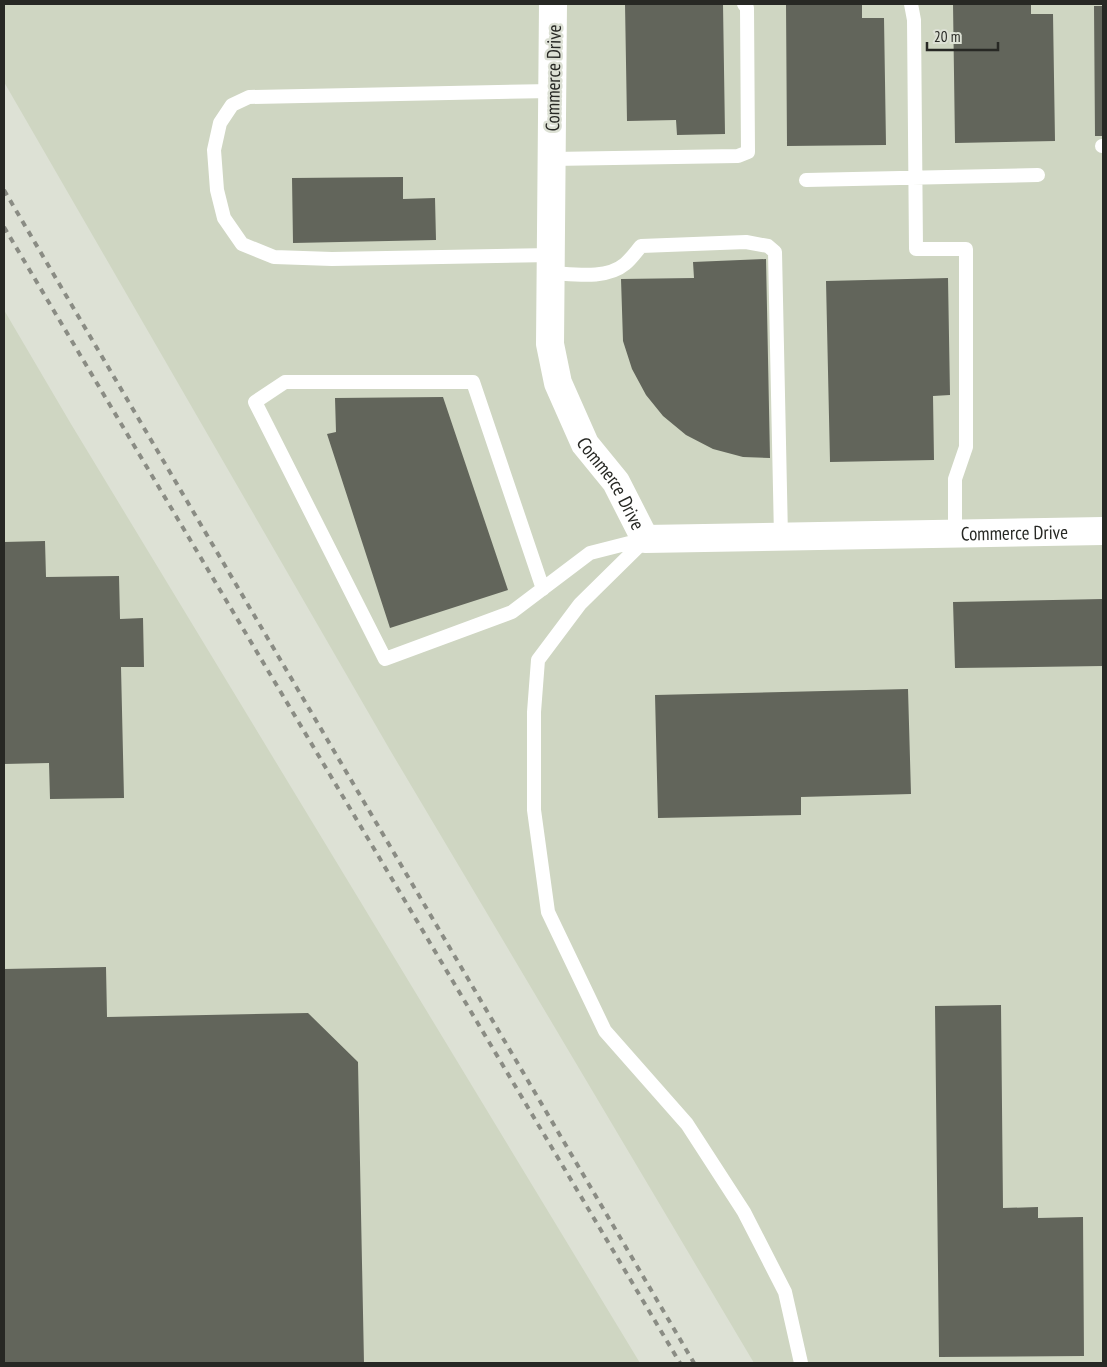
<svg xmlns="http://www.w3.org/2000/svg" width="1107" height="1367" font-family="'PT Sans Narrow',sans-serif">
  <rect width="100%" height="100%" fill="#dde1d5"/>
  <!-- built -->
  <path fill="#cfd6c2" d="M 4,4 L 1103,4 L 1103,1363 L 754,1363 L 390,750 L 4,82 Z
    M 4,310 L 71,424 L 640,1363 L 4,1363 Z"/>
  <!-- building -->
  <path fill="#62655b" d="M 625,4 L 723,4 L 725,134 L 677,135 L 676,120 L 627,121 Z
    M 786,4 L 862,4 L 862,18 L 884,18 L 886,145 L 787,146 Z
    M 953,4 L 1031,4 L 1031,14 L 1053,14 L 1055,141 L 955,143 Z
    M 1094,6 L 1103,6 L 1103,136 L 1095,136 Z
    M 403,177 L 403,199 L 435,198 L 436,240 L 293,243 L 292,178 Z
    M 766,259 L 770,458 L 743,457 L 713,449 L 686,435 L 663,416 L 646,395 L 632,369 L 623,341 L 621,279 L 694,278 L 693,262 Z
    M 948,278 L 950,395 L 933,396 L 934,460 L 830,462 L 826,281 Z
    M 443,397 L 508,590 L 390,628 L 327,434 L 336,432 L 335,398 Z
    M 45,541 L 46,577 L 119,576 L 120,619 L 143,618 L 144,667 L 121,667 L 124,798 L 50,799 L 49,763 L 4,764 L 4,542 Z
    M 1103,599 L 1103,666 L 955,668 L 953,602 Z
    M 908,689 L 911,794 L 801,797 L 801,815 L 658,818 L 655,695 Z
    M 106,967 L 107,1017 L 308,1013 L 358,1062 L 364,1363 L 4,1363 L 4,969 Z
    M 1001,1005 L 1003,1208 L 1038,1207 L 1038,1218 L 1083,1217 L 1084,1356 L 939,1357 L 935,1006 Z"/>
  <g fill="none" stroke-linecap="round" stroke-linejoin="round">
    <!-- lane -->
    <path stroke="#fff" stroke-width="14" d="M 911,4 L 914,20 L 916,249 L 966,249 L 966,447 L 955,479 L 955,534
      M 1102,146 L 1103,146
      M 552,159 L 738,156 L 748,152 L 747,8 L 744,4
      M 806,180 L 1038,175
      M 552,255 L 332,259 L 274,257 L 242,244 L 224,218 L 217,190 L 214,150 L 220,123 L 232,105 L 249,97 L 552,91
      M 551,273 C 573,274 606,280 625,264 C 631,259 636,252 641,246 L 746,242 L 768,246 L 775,252 L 781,537
      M 645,540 L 580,604 L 538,660 L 534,712 L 534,810 L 548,912 L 605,1031 L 687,1124 L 744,1212 L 785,1292 L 801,1363
      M 543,589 L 473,382 L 285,382 L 255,402 L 385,659 L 512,612 L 590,553 L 645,539"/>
    <!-- street -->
    <path stroke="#fff" stroke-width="28" id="s1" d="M 553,4 L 550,344 L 558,383 L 585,444 L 616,482 L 645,539 L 1103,531"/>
    <!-- rail -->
    <path stroke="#8a8c84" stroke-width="4" stroke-dasharray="6 6" stroke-linecap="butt" d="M 4,190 L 694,1363
      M 4,227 L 680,1363"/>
  </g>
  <g text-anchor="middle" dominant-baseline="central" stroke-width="5" stroke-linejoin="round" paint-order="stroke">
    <!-- street labels -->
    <g font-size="19" fill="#272824" stroke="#dde1d5">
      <text transform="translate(553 78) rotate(-89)">Commerce Drive</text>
      <text stroke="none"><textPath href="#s1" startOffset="494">Commerce Drive</textPath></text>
      <text stroke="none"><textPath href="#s1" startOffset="929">Commerce Drive</textPath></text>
    </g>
  </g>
  <!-- border -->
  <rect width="1107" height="1367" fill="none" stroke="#272824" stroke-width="10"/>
  <!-- scale -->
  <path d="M927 42v8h71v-8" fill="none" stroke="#272824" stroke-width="2.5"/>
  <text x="934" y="42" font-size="15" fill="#272824" stroke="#dde1d5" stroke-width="4" paint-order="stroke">20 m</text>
</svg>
